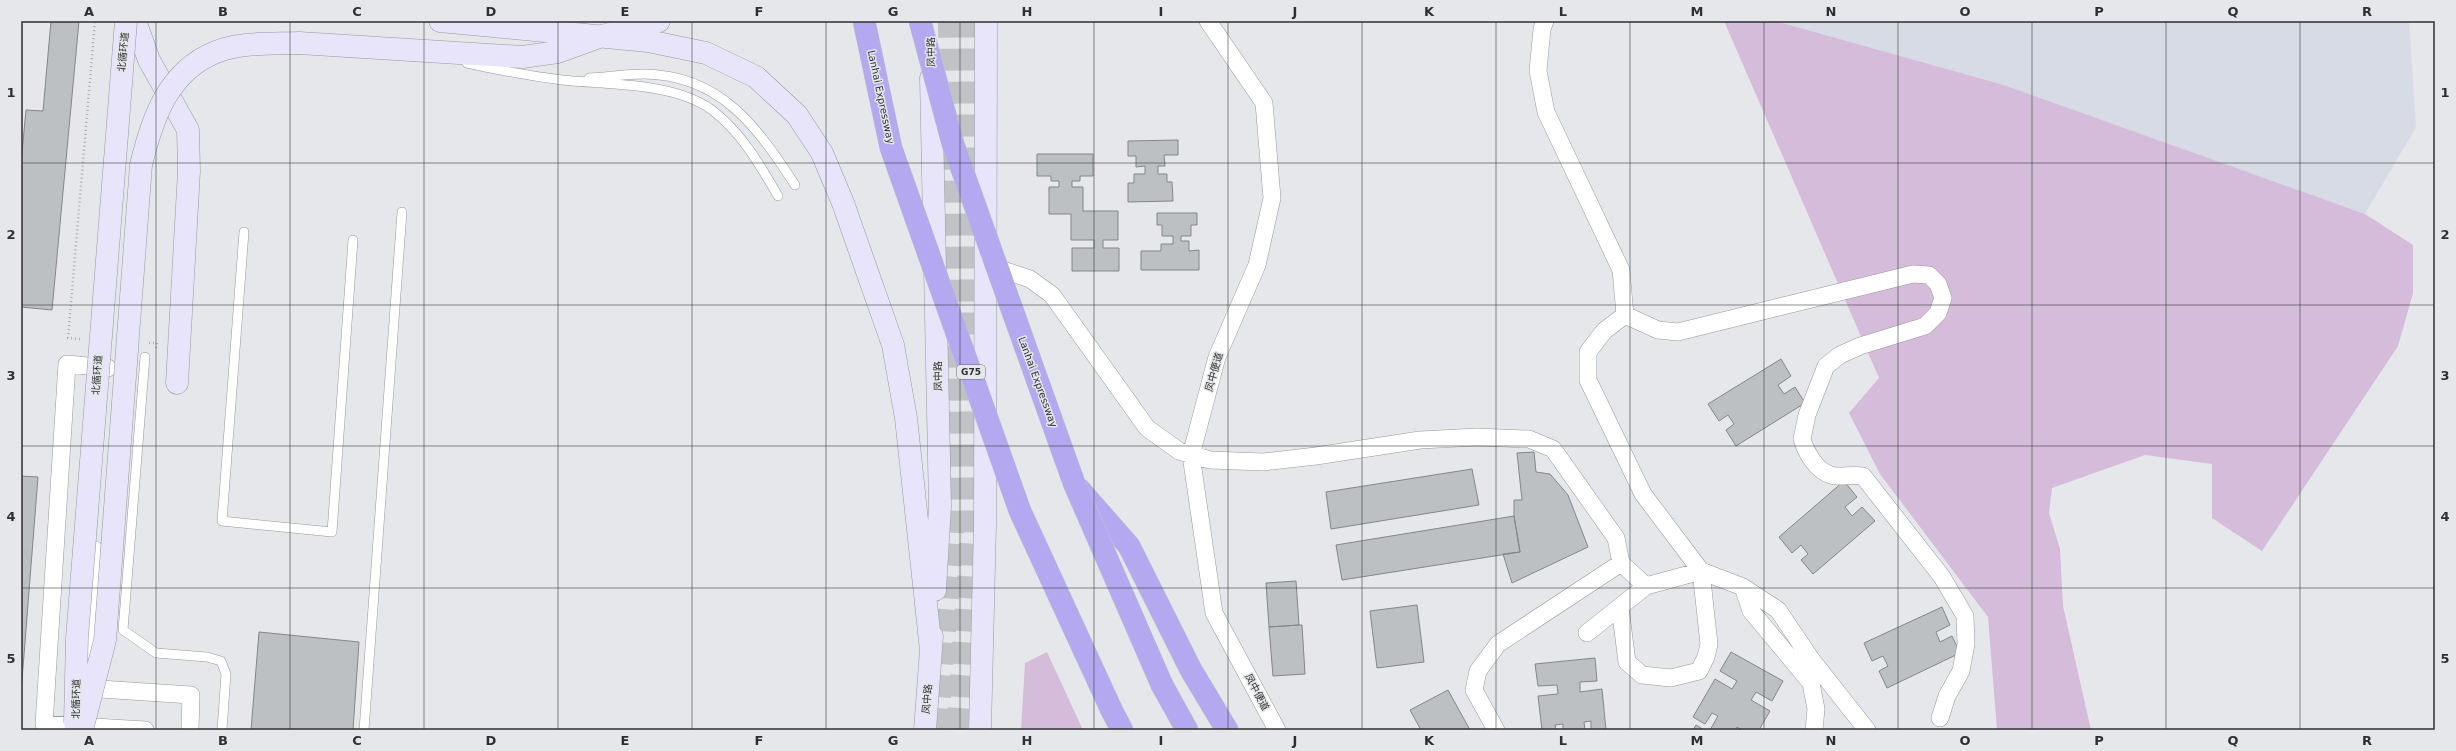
<svg xmlns="http://www.w3.org/2000/svg" width="2456" height="751" font-family="'DejaVu Sans','Noto Sans SC',sans-serif">
  <rect width="100%" height="100%" fill="#e5e7ea"/>
  <!-- built -->
  <path fill="#d6dbe5" d="M 1775,21 L 2409,21 L 2416,127 L 2365,214 L 2004,85 Z"/>
  <!-- green -->
  <path fill="#d6bcdb" d="M 1724,21 L 1775,21 L 2004,85 L 2365,214 L 2413,245 L 2413,293 L 2398,346 L 2262,551 L 2212,518 L 2212,464 L 2145,455 L 2052,488 L 2049,513 L 2060,549 L 2063,606 L 2091,730 L 1997,730 L 1988,617 L 1880,474 L 1849,413 L 1879,378 Z
    M 1047,652 L 1083,730 L 1021,730 L 1025,663 Z"/>
  <!-- building -->
  <path fill="#bcc0c2" stroke="#838789" d="M 51,21 L 79,21 L 52,310 L 21,307 L 21,163 L 26,110 L 43,111 Z
    M 1178,140 L 1178,155 L 1164,155 L 1165,166 L 1158,166 L 1158,174 L 1167,174 L 1167,182 L 1172,182 L 1173,201 L 1128,202 L 1128,183 L 1134,183 L 1134,174 L 1145,174 L 1145,166 L 1136,167 L 1136,156 L 1128,156 L 1128,141 Z
    M 1037,154 L 1093,154 L 1093,176 L 1080,176 L 1080,181 L 1072,181 L 1072,187 L 1083,187 L 1083,211 L 1118,211 L 1118,240 L 1103,240 L 1103,248 L 1119,248 L 1119,271 L 1072,271 L 1072,248 L 1094,248 L 1094,240 L 1071,240 L 1071,214 L 1049,214 L 1049,187 L 1059,187 L 1059,181 L 1051,181 L 1051,176 L 1037,176 Z
    M 1157,213 L 1197,213 L 1197,225 L 1191,225 L 1191,236 L 1181,236 L 1181,241 L 1189,241 L 1189,251 L 1199,250 L 1199,270 L 1141,270 L 1141,251 L 1161,251 L 1161,244 L 1173,244 L 1173,236 L 1162,236 L 1162,225 L 1157,225 Z
    M 1781,359 L 1791,376 L 1778,385 L 1784,394 L 1795,387 L 1805,403 L 1736,446 L 1726,430 L 1734,424 L 1728,415 L 1719,421 L 1708,404 Z
    M 1534,452 L 1536,472 L 1550,474 L 1568,495 L 1588,547 L 1512,583 L 1503,554 L 1520,552 L 1514,516 L 1514,500 L 1522,500 L 1517,453 Z
    M 1472,469 L 1479,505 L 1331,529 L 1326,492 Z
    M 21,476 L 38,477 L 21,693 Z
    M 1844,481 L 1857,497 L 1845,507 L 1852,516 L 1862,507 L 1875,521 L 1813,574 L 1801,560 L 1808,554 L 1801,545 L 1792,553 L 1779,537 Z
    M 1514,516 L 1520,552 L 1342,580 L 1336,545 Z
    M 1296,581 L 1299,625 L 1269,627 L 1266,583 Z
    M 1417,605 L 1424,662 L 1377,668 L 1370,611 Z
    M 1942,607 L 1950,625 L 1936,632 L 1940,642 L 1952,636 L 1960,653 L 1887,688 L 1879,671 L 1888,666 L 1883,656 L 1872,661 L 1864,643 Z
    M 1299,625 L 1302,625 L 1305,674 L 1273,676 L 1269,627 Z
    M 259,632 L 359,642 L 353,730 L 251,730 Z
    M 1731,652 L 1783,681 L 1772,701 L 1756,692 L 1751,700 L 1770,711 L 1759,730 L 1742,730 L 1737,727 L 1735,730 L 1710,730 L 1718,716 L 1712,713 L 1705,724 L 1693,717 L 1715,679 L 1732,689 L 1737,681 L 1720,671 Z
    M 1595,658 L 1597,681 L 1580,682 L 1580,692 L 1602,689 L 1606,730 L 1591,730 L 1591,721 L 1584,722 L 1585,730 L 1563,730 L 1563,724 L 1555,725 L 1556,730 L 1542,730 L 1538,696 L 1558,694 L 1557,685 L 1538,686 L 1535,664 Z
    M 1448,690 L 1470,730 L 1421,730 L 1410,710 Z
    M 1696,725 L 1704,730 L 1693,730 Z"/>
  <g fill="none" stroke-linecap="round" stroke-linejoin="round">
    <!-- primary-tunnel -->
    <path stroke="#c0c2c5" stroke-width="22" stroke-dasharray="22 11" stroke-linecap="butt" d="M 937,730 L 954,521 L 949,21
      M 957,730 L 972,520 L 970,21"/>
    <!-- lane casing -->
    <g stroke="#97989c" stroke-width="10">
      <path id="lane" d="M 467,63 C 498,70 530,76 562,80 C 608,85 674,82 712,110 C 742,133 760,165 778,196
        M 589,78 C 607,77 626,74 644,74 C 721,75 757,127 795,185
        M 244,232 L 222,521 L 332,532 L 353,240
        M 145,357 L 123,630 L 156,653 L 207,657 L 221,661 L 226,674 L 222,730
        M 364,730 L 402,212"/>
    </g>
    <!-- street casing -->
    <g stroke="#97989c" stroke-width="18">
      <path id="street" d="M 1208,21 L 1264,103 L 1272,198 L 1257,265 L 1217,357 L 1191,455 L 1214,613 L 1277,730
        M 1545,21 L 1542,29 L 1538,71 L 1546,112 L 1621,270 L 1625,315
        M 988,265 L 1030,279 L 1052,295 L 1147,428 L 1179,451 L 1210,460 L 1263,462 L 1316,456 L 1420,440 L 1477,437 L 1529,439 L 1553,449 L 1616,538 L 1621,563 L 1646,586
        M 1625,315 L 1658,330 L 1678,332 L 1913,274 L 1929,275 L 1938,284 L 1943,298 L 1938,313 L 1925,326 L 1860,346 L 1840,355 L 1826,366 L 1807,415 L 1802,439 C 1806,452 1816,471 1831,475 C 1839,478 1853,474 1863,476 L 1942,577 L 1965,616 L 1966,644 L 1961,671 L 1947,696 L 1940,718
        M 108,368 L 67,364 L 44,724 L 145,730
        M 95,550 L 85,688 L 191,695 L 190,730
        M 1743,587 L 1751,611 L 1811,683 L 1816,709 L 1814,730
        M 1620,607 L 1627,662 L 1642,675 L 1671,678 L 1699,671 L 1706,657 L 1709,644 L 1701,571 L 1643,494 L 1588,380 L 1588,352 L 1604,331 L 1625,315
        M 1587,633 L 1646,586 L 1701,571 L 1743,587 L 1778,610 L 1811,659 L 1867,730
        M 1496,730 L 1474,690 L 1478,671 L 1498,644 L 1621,563"/>
    </g>
    <!-- secondary casing -->
    <g stroke="#97989c" stroke-width="23">
      <path id="secondary" d="M 135,21 L 149,60 L 188,130 L 189,171 L 177,383
        M 440,21 L 648,41 L 706,53 L 756,77 L 797,115 L 822,153 L 843,203 L 893,345 L 906,418 L 931,650
        M 299,43 L 522,57 L 558,52 L 602,36 L 659,21
        M 931,78 L 940,506 L 935,590
        M 925,730 L 932,636
        M 980,730 L 985,524 L 986,21"/>
    </g>
    <!-- highway casing -->
    <g stroke="#c4c5c5" stroke-width="23">
      <path id="highway" d="M 1079,489 L 1129,546 L 1191,670 L 1227,730
        M 1162,685 L 1187,730
        M 1112,711 L 1122,730"/>
    </g>
    <!-- path -->
    <path stroke="#abadaf" stroke-width="2.5" stroke-dasharray="1 3" stroke-linecap="butt" d="M 80,339 L 68,338 L 95,21
      M 149,343 L 157,343 L 156,348"/>
    <!-- lane -->
    <use href="#lane" stroke="#fff" stroke-width="9"/>
    <!-- street -->
    <use href="#street" stroke="#fff" stroke-width="17"/>
    <!-- secondary -->
    <use href="#secondary" stroke="#e8e5fa" stroke-width="22"/>
    <!-- highway -->
    <use href="#highway" stroke="#b4a8f0" stroke-width="22"/>
    <!-- secondary-bridge casing -->
    <g stroke="#97989c" stroke-width="23" stroke-linecap="butt">
      <path id="secondary-bridge" d="M 75,723 L 77,638 L 126,21
        M 82,730 L 105,640 L 141,165 C 152,119 168,71 216,52 C 241,42 272,44 299,43"/>
    </g>
    <!-- highway-bridge casing -->
    <g stroke="#c4c5c5" stroke-width="23" stroke-linecap="butt">
      <path id="highway-bridge" d="M 864,21 L 891,148 L 1020,511 L 1112,711
        M 920,21 L 953,144 L 1074,483 L 1162,685"/>
    </g>
    <!-- secondary-bridge -->
    <use href="#secondary-bridge" stroke="#e8e5fa" stroke-width="22"/>
    <!-- highway-bridge -->
    <use href="#highway-bridge" stroke="#b4a8f0" stroke-width="22"/>
  </g>
  <!-- grid -->
  <path fill="none" stroke="#2e2f30" stroke-width="1" stroke-opacity="0.55" d="M 156,21 L 156,730M 290,21 L 290,730M 424,21 L 424,730M 558,21 L 558,730M 692,21 L 692,730M 826,21 L 826,730M 960,21 L 960,730M 1094,21 L 1094,730M 1228,21 L 1228,730M 1362,21 L 1362,730M 1496,21 L 1496,730M 1630,21 L 1630,730M 1764,21 L 1764,730M 1898,21 L 1898,730M 2032,21 L 2032,730M 2166,21 L 2166,730M 2300,21 L 2300,730M 21,163 L 2435,163M 21,305 L 2435,305M 21,446 L 2435,446M 21,588 L 2435,588"/>
  <g text-anchor="middle" dominant-baseline="central" stroke-width="3" stroke-linejoin="round" paint-order="stroke">
    <!-- shield labels -->
    <rect fill="#e5e7ea" stroke="#656668" stroke-width="1" x="957" y="365" width="28" height="14" rx="3"/>
    <g font-size="9" font-weight="bold" fill="#2e2f30">
      <text x="971" y="372">G75</text>
    </g>
    <!-- street labels -->
    <g font-size="10" fill="#2e2f30" stroke="#e5e7ea">
      <text transform="translate(123 52) rotate(-84)">北循环道</text>
      <text transform="translate(931 52) rotate(-91)">凤中路</text>
      <text transform="translate(881 97) rotate(78)">Lanhai Expressway</text>
      <text transform="translate(1214 372) rotate(-74)">凤中便道</text>
      <text transform="translate(97 375) rotate(-86)">北循环道</text>
      <text transform="translate(938 376) rotate(-91)">凤中路</text>
      <text transform="translate(1038 382) rotate(70)">Lanhai Expressway</text>
      <text transform="translate(1257 692) rotate(62)">凤中便道</text>
      <text transform="translate(76 699) rotate(-89)">北循环道</text>
      <text transform="translate(927 699) rotate(-85)">凤中路</text>
    </g>
  </g>
  <!-- border -->
  <rect width="2456" height="751" fill="none" stroke="#e5e7ea" stroke-width="44"/>
  <rect x="22" y="22" width="2412" height="707" fill="none" stroke="#2e2f30" stroke-width="1.5"/>
  <g font-size="13" text-anchor="middle" font-weight="bold" fill="#2e2f30">
    <text x="89" y="16">A</text>
    <text x="223" y="16">B</text>
    <text x="357" y="16">C</text>
    <text x="491" y="16">D</text>
    <text x="625" y="16">E</text>
    <text x="759" y="16">F</text>
    <text x="893" y="16">G</text>
    <text x="1027" y="16">H</text>
    <text x="1161" y="16">I</text>
    <text x="1295" y="16">J</text>
    <text x="1429" y="16">K</text>
    <text x="1563" y="16">L</text>
    <text x="1697" y="16">M</text>
    <text x="1831" y="16">N</text>
    <text x="1965" y="16">O</text>
    <text x="2099" y="16">P</text>
    <text x="2233" y="16">Q</text>
    <text x="2367" y="16">R</text>
    <text x="11" y="97">1</text>
    <text x="2445" y="97">1</text>
    <text x="11" y="239">2</text>
    <text x="2445" y="239">2</text>
    <text x="11" y="380">3</text>
    <text x="2445" y="380">3</text>
    <text x="11" y="521">4</text>
    <text x="2445" y="521">4</text>
    <text x="11" y="663">5</text>
    <text x="2445" y="663">5</text>
    <text x="89" y="745">A</text>
    <text x="223" y="745">B</text>
    <text x="357" y="745">C</text>
    <text x="491" y="745">D</text>
    <text x="625" y="745">E</text>
    <text x="759" y="745">F</text>
    <text x="893" y="745">G</text>
    <text x="1027" y="745">H</text>
    <text x="1161" y="745">I</text>
    <text x="1295" y="745">J</text>
    <text x="1429" y="745">K</text>
    <text x="1563" y="745">L</text>
    <text x="1697" y="745">M</text>
    <text x="1831" y="745">N</text>
    <text x="1965" y="745">O</text>
    <text x="2099" y="745">P</text>
    <text x="2233" y="745">Q</text>
    <text x="2367" y="745">R</text>
  </g>
</svg>
